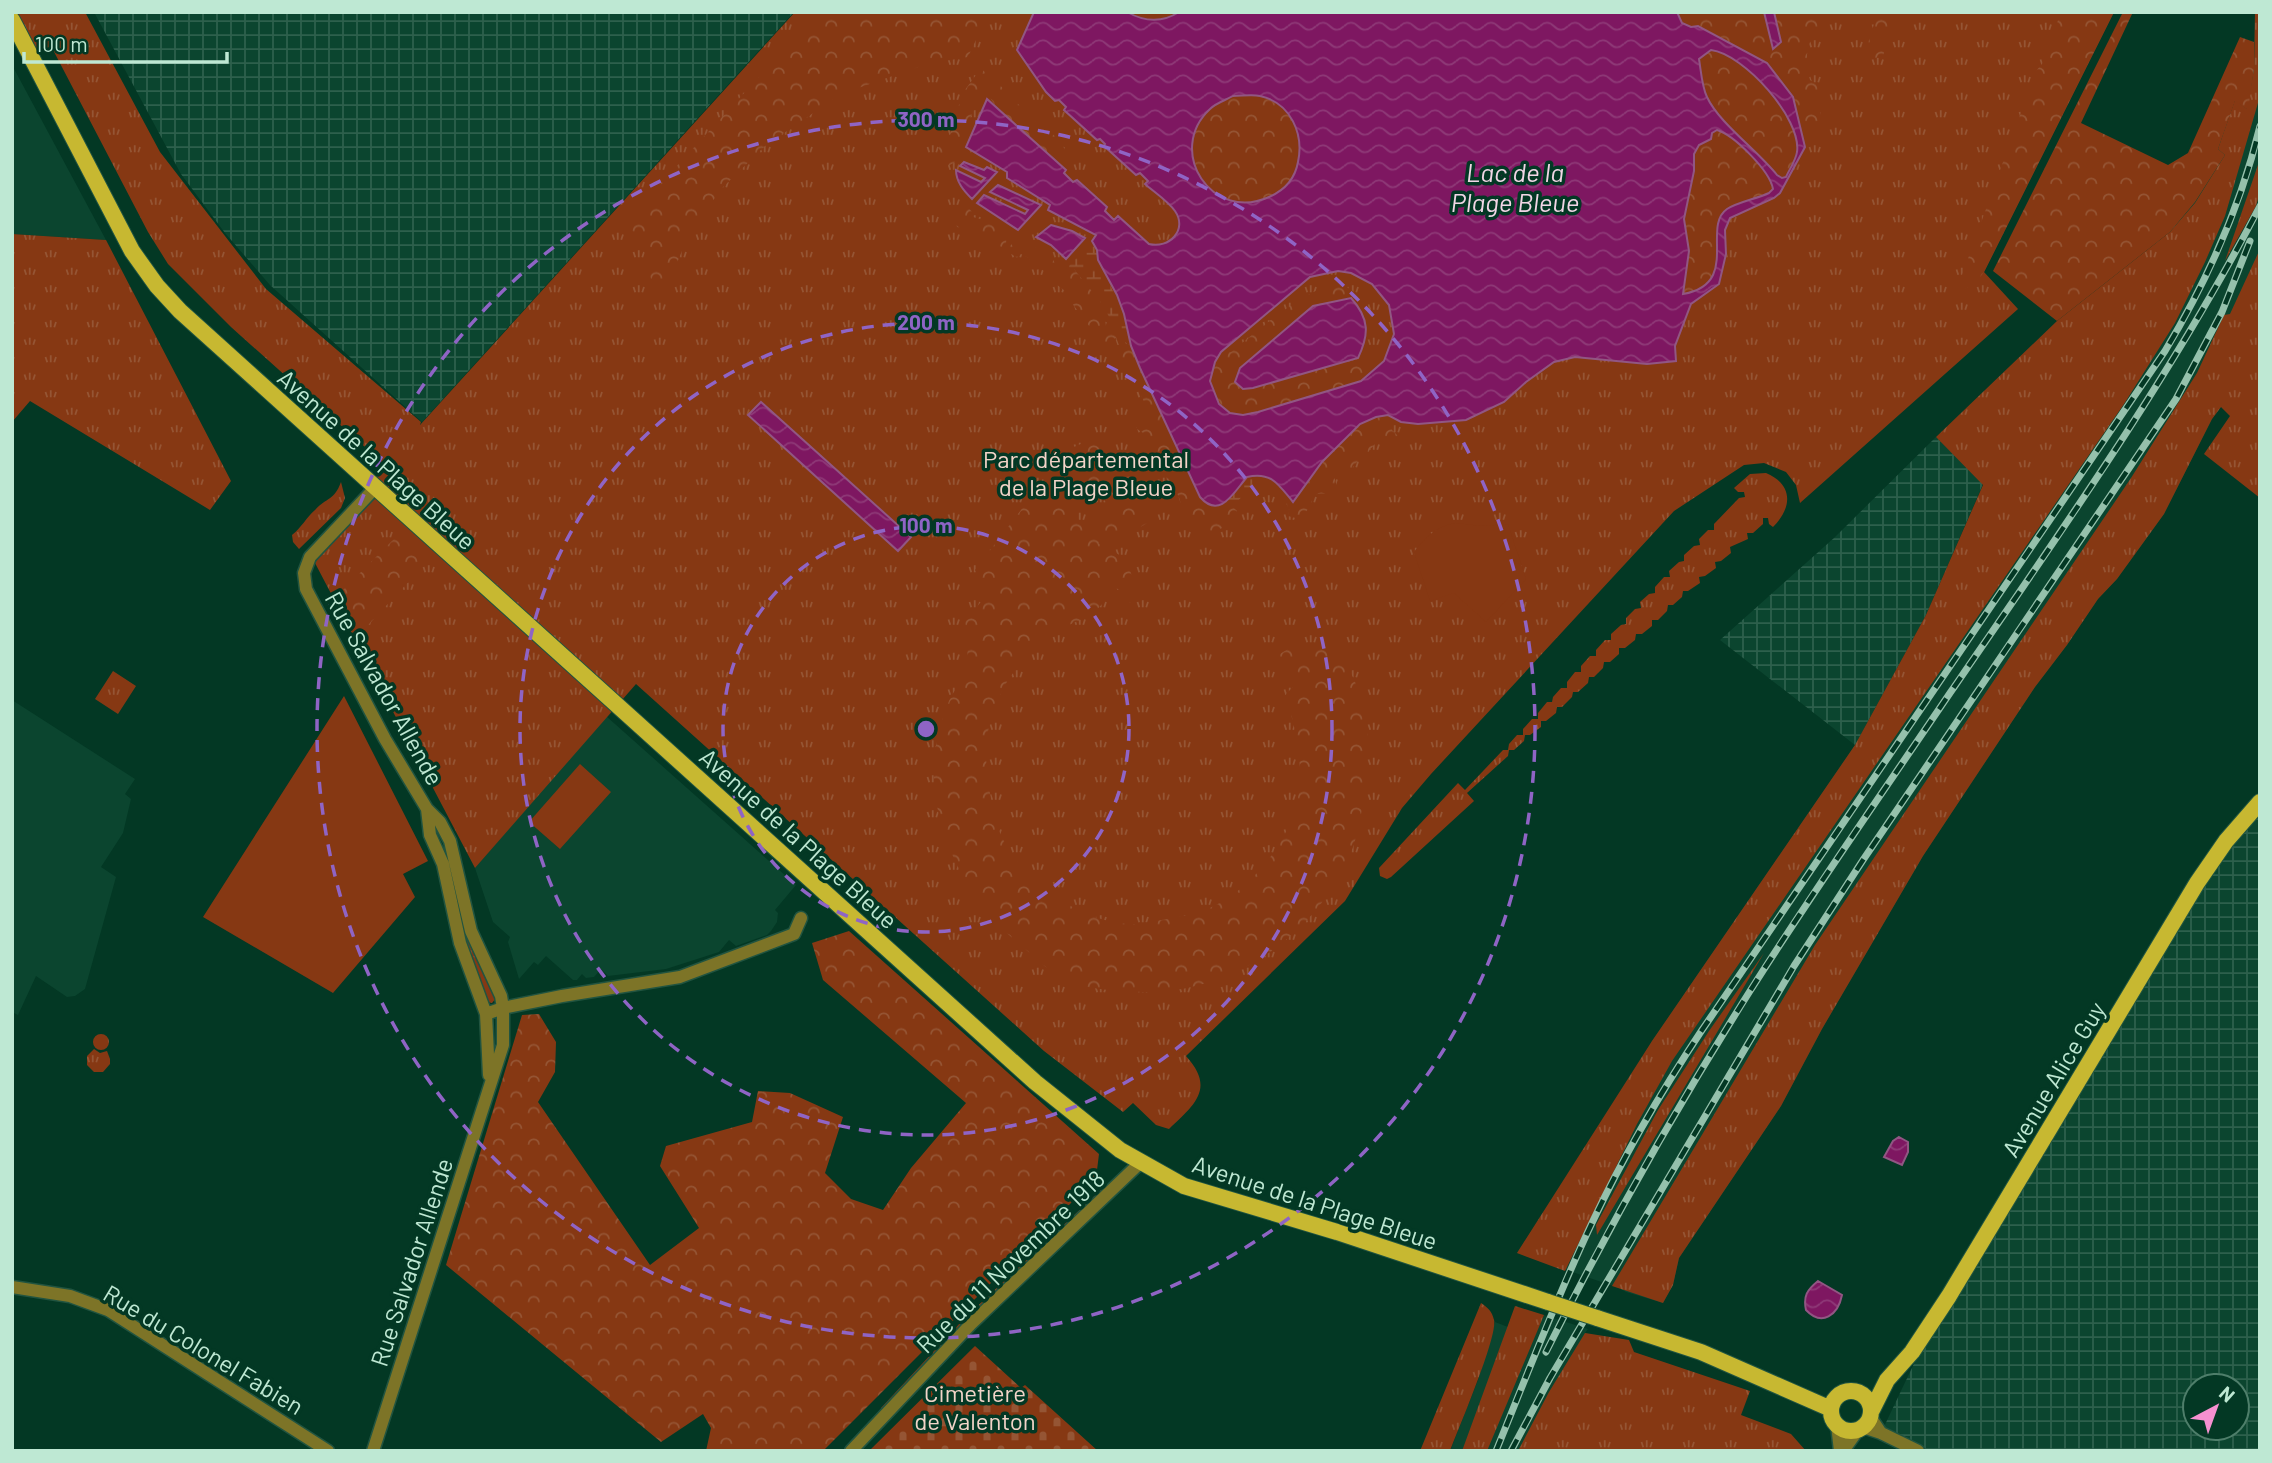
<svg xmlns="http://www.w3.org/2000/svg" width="2272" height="1463" font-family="Barlow,sans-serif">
  <defs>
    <pattern id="industrial-grid" width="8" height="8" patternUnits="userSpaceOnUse" patternTransform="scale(1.75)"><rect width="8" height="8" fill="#0b452f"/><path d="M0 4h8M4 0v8" fill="none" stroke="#2d604c"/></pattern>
    <pattern id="grass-tufts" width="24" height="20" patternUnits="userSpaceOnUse" patternTransform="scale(1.75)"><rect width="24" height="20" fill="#863813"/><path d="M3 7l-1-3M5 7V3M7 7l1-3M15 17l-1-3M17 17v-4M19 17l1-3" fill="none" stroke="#955534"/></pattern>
    <pattern id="forest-crowns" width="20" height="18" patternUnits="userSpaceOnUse" patternTransform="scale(1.75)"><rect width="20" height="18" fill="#863813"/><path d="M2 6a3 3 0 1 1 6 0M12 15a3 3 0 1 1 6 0" fill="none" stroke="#955534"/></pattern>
    <pattern id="wetland-marsh" width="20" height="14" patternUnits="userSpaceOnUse" patternTransform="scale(1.75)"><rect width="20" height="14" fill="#863813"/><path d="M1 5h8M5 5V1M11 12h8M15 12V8" fill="none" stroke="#955534"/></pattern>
    <pattern id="cemetery-stones" width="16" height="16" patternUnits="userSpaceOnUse" patternTransform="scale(1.75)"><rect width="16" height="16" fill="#863813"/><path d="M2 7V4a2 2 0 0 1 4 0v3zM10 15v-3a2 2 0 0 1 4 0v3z" fill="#955534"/></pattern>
    <pattern id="water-waves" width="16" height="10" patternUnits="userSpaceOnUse" patternTransform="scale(1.75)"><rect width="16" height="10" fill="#7e1761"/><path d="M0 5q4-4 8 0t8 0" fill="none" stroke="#8e3977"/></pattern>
  </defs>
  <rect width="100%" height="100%" fill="#033824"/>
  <!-- built -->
  <path fill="#0b452f" d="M 2255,12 L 2260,12 L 2260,328 L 2221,407 L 2212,419 L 2164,514 L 2117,579 L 2098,599 L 2067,645 L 2035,687 L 1923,856 L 1822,1029 L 1781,1106 L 1679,1258 L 1673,1285 L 1663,1303 L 1626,1292 L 1619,1288 L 1517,1253 L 1598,1130 L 1652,1041 L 1855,745 L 1890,684 L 2169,232 L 2254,69 Z
    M 12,65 L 106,240 L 12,234 Z
    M 12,700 L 135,779 L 125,794 L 131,799 L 123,833 L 101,867 L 116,877 L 85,989 L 75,996 L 67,997 L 36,976 L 18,1015 L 12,1012 Z
    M 606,716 L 796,885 L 775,910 L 778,913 L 777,922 L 771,931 L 767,935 L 736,946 L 729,940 L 719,952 L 666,969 L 608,976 L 601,969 L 594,977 L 586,978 L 582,974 L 577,980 L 573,980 L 546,956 L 538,965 L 534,962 L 519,979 L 508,942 L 510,937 L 493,922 L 475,868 Z
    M 1544,1315 L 1588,1329 L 1585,1333 L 1589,1334 L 1590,1451 L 1450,1451 L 1478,1380 L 1495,1322 L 1508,1327 L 1521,1340 L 1531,1344 Z"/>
  <!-- industrial -->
  <path fill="url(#industrial-grid)" fill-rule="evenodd" d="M 94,12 L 794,12 L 422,422 L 270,285 L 225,233 L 181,174 Z
    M 1936,437 L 1983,484 L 1926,615 L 1855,745 L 1720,640 L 1834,538 Z
    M 2260,802 L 2260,1451 L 1923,1451 L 1881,1433 L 1939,1311 L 2197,883 ZM 2195,1386 L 2237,1386 L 2237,1428 L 2195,1428 Z"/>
  <!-- grass -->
  <path fill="url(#grass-tufts)" d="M 16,12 L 85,12 L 160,152 L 266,289 L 421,422 L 420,425 L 795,12 L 2114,12 L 1984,272 L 2018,309 L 1800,503 L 1796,485 L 1786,472 L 1764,463 L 1744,465 L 1674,511 L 1431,774 L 1402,808 L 1345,901 L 1186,1056 C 1216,1089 1194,1105 1169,1129 L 1156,1125 L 1133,1103 L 1123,1112 L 1044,1051 L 636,684 L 475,868 L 315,563 L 350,508 L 385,465 L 231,327 L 168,264 L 148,232 L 51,46 L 37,53 Z
    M 2255,12 L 2260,12 L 2260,96 L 2225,216 L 2205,262 L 2175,323 L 2124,404 L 1672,1061 L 1637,1124 L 1565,1271 L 1517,1253 L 1652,1041 L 1855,745 L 1926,615 L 1983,485 L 1936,437 L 2057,321 L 2170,232 L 2195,203 L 2225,155 L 2218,149 L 2235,100 L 2247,109 L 2254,69 Z
    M 2260,159 L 2260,192 L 2256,206 L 2225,261 Z
    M 12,234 L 106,240 L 231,481 L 210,510 L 30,401 L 12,422 Z
    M 2260,249 L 2260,498 L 2204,454 L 2230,416 L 2221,407 L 2212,419 L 2164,514 L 2117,579 L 2098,599 L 2067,645 L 2035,687 L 1923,856 L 1822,1029 L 1781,1106 L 1679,1258 L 1673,1285 L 1663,1303 L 1612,1286 L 1815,945 L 2131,478 L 2197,373 L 2224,315 L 2230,314 Z
    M 1766,473 C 1794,485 1792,508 1773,527 L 1769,524 L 1768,518 L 1763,518 L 1763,524 L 1753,533 L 1747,533 L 1748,539 L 1730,547 L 1731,553 L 1721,561 L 1715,562 L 1716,568 L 1705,576 L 1699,577 L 1700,583 L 1688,591 L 1683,591 L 1682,597 L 1673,605 L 1668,605 L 1667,611 L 1658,620 L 1652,620 L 1652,626 L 1642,634 L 1636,634 L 1635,640 L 1625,648 L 1619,648 L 1619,654 L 1610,662 L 1604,662 L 1603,668 L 1594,677 L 1589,677 L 1588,683 L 1578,692 L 1573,692 L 1572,697 L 1562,707 L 1557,707 L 1556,713 L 1546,721 L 1541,721 L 1541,727 L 1530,735 L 1525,735 L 1524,741 L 1514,750 L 1509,750 L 1508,756 L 1467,793 L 1474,801 L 1391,877 L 1387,879 L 1380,876 L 1379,868 L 1458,783 L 1465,790 L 1503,750 L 1508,750 L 1509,744 L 1517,735 L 1523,735 L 1523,729 L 1532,719 L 1538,719 L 1538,713 L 1547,702 L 1552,702 L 1553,697 L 1561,688 L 1567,688 L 1567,682 L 1575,672 L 1581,672 L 1581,666 L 1590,656 L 1596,656 L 1596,650 L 1605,640 L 1611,640 L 1611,634 L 1621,625 L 1626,624 L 1626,618 L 1635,609 L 1641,608 L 1640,602 L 1649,594 L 1655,593 L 1655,587 L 1664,577 L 1670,577 L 1669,571 L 1679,562 L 1684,561 L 1684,555 L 1694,546 L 1700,545 L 1699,539 L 1708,530 L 1714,530 L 1714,524 L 1739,498 L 1745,497 L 1744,492 L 1738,492 L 1734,488 L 1750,474 Z
    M 341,482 L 345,498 L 341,508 L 299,549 L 293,542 L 292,535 C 301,528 306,518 315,510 C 327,497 334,501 341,482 Z
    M 113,671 L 136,686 L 118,714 L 95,699 Z
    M 457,904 L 459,905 L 497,997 L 492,1003 L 487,1002 L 469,960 Z
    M 1764,953 L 1597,1235 L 1596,1225 L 1658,1110 L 1709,1031 Z
    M93 1042a8 8 0 1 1 16 0a8 8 0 1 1-16 0Z
    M 94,1049 L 100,1053 L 107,1051 L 110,1059 L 110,1064 L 103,1072 L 94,1072 L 87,1065 L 87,1056 Z
    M 1104,1187 L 1108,1190 L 971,1319 L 967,1316 Z
    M 1481,1303 C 1488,1308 1492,1311 1494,1320 C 1498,1336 1458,1430 1450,1451 L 1420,1451 Z
    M 1515,1306 L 1544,1315 L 1487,1451 L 1462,1451 Z
    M 961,1322 L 965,1325 L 884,1411 L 881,1408 Z
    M 1585,1333 L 1629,1340 L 1634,1352 L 1750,1391 L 1741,1415 L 1791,1434 L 1806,1451 L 1518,1451 L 1549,1392 Z"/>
  <!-- forest -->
  <path fill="url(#forest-crowns)" fill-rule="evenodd" d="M 819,12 L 989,12 L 968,57 L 927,64 L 841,94 L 765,146 L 721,189 L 687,239 L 663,296 L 654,292 L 644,250 L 626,221 Z
    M 1127,12 L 1179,12 C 1162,23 1145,22 1127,12 Z
    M 1677,12 L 1764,12 L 1773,49 L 1774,12 L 1820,12 L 1821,26 C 1806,41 1804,59 1810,80 L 1822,88 L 1820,123 L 1812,143 L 1793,97 L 1767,63 L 1698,26 L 1691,27 L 1682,23 Z
    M 1883,12 L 1912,12 C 1896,25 1886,37 1883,57 L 1865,59 C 1869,43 1870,24 1883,12 Z
    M 2061,12 L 2114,12 L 1984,272 C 1976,282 1970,290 1957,289 L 2036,71 L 2042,64 Z
    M 2123,12 L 2133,12 L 2081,123 L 2168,165 L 2188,153 L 2240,37 L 2254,42 L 2254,69 L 2248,110 L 2235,101 L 2218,149 L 2225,155 L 2195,202 L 2170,232 L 2057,321 L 1993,271 Z
    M 1711,50 C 1744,54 1802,118 1797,152 C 1796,160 1790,170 1786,177 L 1782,178 L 1777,175 C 1758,150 1719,123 1707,97 C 1702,87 1701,71 1699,59 Z
    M 981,68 L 992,80 L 996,80 C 1010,99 1028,111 1044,131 L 1047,130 L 1060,140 L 1065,150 L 1062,157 L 1055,161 C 1037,145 992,110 986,89 L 983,89 L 966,127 L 960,154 L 954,163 L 939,170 L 935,167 L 935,158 L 939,154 L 939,140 L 950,137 L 952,112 L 964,100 L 962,94 Z
    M1193 149a54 54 0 1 1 108 0a54 54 0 1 1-108 0Z
    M 1717,130 C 1734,135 1769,171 1773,189 L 1769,193 C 1756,199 1738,202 1727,209 C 1701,227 1741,286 1682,294 L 1689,251 L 1684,219 L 1694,171 L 1694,154 L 1699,145 L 1710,139 L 1712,133 Z
    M 965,204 L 973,213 L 973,217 L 980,219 L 984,223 L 993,219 L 996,227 L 1007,228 L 1006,244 L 1003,247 L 987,244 L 979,236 L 970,237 L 962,228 L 957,227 L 955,217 L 961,205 Z
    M 1016,240 L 1031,248 L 1035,247 L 1052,258 L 1057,267 L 1050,275 L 1041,269 L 1034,270 L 1029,258 L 1021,254 L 1017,257 L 1005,251 Z
    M 1068,267 L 1074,269 L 1103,305 L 1106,326 L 1122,335 L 1126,344 L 1131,346 L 1200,497 L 1221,506 L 1228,502 L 1237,511 C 1234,519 1229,524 1222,528 C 1210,535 1195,528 1187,518 C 1177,506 1185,496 1168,484 C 1166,480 1167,475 1166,471 C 1162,457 1151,460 1157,441 L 1137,429 L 1136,421 L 1140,414 L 1145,413 L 1147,408 L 1125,361 L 1114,354 L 1120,347 L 1116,338 L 1101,346 C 1093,340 1093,334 1089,326 C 1084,318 1077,310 1071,302 L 1072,297 L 1055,283 L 1055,277 Z
    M 1331,284 L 1347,287 L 1354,292 L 1351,298 L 1313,306 L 1253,388 L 1358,359 L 1373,373 L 1361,381 L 1243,415 C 1207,410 1203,380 1221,352 L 1231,352 C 1262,327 1293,299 1331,284 Z
    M 1388,415 L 1393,424 L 1392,430 L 1402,440 L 1403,445 L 1398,447 L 1383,442 L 1375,444 L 1369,451 L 1369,457 L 1357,462 L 1346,476 L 1339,473 L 1334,476 L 1337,487 C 1327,498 1326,491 1314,495 C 1309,509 1309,509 1299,519 L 1288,516 L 1290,504 L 1296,500 C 1319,466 1345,424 1388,415 Z
    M 1083,443 L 1102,443 L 1156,490 L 1159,498 L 1149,522 L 1132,532 L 1098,543 C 1129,556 1130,567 1138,598 L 1130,603 L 1119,590 L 1107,581 L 1099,583 L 1103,603 C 1087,621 1077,619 1059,631 C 1038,644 1016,665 1004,687 C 983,730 983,753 991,799 C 993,808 994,817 997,825 C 1014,876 1077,922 1130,924 C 1138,925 1148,922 1156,921 C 1174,918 1196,914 1212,907 C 1252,889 1290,840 1298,798 C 1304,762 1295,729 1286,694 L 1302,678 L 1295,668 L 1275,657 L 1288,649 L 1338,648 C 1349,669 1362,692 1366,716 C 1370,739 1367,761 1365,784 C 1362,812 1358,841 1345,866 C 1308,939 1233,990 1151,992 C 1131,992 1085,990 1067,981 C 1051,974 1035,957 1022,946 C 979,911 955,872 940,819 C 929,778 933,740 949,701 C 954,690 964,679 966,668 C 969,652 967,637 965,621 L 990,591 L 975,570 L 1067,450 ZM 1090,492 C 1118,501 1120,532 1086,530 C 1079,523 1075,517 1078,507 L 1073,500 Z
    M 399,534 L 428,561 L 355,639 L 334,599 Z
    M 849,931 L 1099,1154 L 1096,1178 L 823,1451 L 706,1451 L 711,1428 L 703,1414 L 661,1442 L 446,1265 L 522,1015 L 539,1014 L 556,1042 L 555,1072 L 538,1102 L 650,1265 L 699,1228 L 660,1166 L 666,1146 L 752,1122 L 758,1091 L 790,1093 L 843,1117 L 825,1173 L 851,1199 L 883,1210 L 911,1168 L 966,1103 L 823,980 L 812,943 Z"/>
  <!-- wetland -->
  <path fill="url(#wetland-marsh)" d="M 1092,241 L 1097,250 L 1098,260 L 1124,314 L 1131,346 C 1116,338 1111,318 1102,304 C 1093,291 1083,280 1074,269 L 1068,267 Z
    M 1260,475 L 1281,485 L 1293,502 L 1289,510 C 1284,495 1270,474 1252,486 C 1245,490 1242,499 1236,502 C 1232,504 1229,503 1225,502 L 1247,477 Z"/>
  <!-- cemetery -->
  <path fill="url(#cemetery-stones)" d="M 975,1346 L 1021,1388 L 1025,1385 L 1098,1451 L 869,1451 Z"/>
  <!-- pitch -->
  <path fill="#863813" d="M 1455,523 L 1482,526 L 1508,524 L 1526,579 L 1486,622 L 1454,593 L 1430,601 L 1414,552 C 1426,537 1435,527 1455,523 Z
    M 344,696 L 428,861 L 403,874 L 415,897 L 333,993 L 203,917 Z
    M 580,764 L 611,792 L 560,849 L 529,822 Z"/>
  <!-- water -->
  <path fill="url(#water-waves)" stroke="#915683" stroke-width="2" fill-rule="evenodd" d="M 1034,12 L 1127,12 C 1145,22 1162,23 1179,12 L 1677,12 L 1682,23 L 1691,27 L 1698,26 L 1767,63 L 1793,97 L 1805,147 L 1780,193 L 1774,198 L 1730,218 L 1725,230 L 1726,254 L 1719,284 L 1691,304 L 1675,346 L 1676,361 L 1647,364 L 1575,357 L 1554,362 L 1526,382 L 1504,402 L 1466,420 L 1418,424 L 1401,422 L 1388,415 L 1376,417 L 1360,424 L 1322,462 L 1293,502 C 1279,485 1271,471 1247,477 C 1234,492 1220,520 1200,497 L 1140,368 L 1131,346 L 1124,314 L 1117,295 L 1098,260 L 1097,250 L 1092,241 L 1096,235 L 1048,210 L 1050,205 L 1007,178 L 1007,172 L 966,147 L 987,99 L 1066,170 L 1064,173 L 1073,182 L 1077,180 L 1107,207 L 1105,211 L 1114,220 L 1118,216 L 1149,244 C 1169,249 1188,230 1175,211 C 1168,201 1154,192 1145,184 L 1148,181 L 1140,173 L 1136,175 L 1104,146 L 1105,144 L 1100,139 L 1097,140 L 1064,110 L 1066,107 L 1059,100 L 1055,101 L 1046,92 L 1017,50 ZM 1711,50 C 1744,54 1802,119 1797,152 C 1796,160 1789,170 1786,177 L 1782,178 L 1777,175 C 1757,150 1719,123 1707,97 C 1702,87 1701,71 1699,59 ZM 1233,96 C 1242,96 1252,94 1260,96 C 1291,103 1304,134 1298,162 C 1295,179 1285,190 1269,197 C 1212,223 1165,151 1210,109 C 1216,103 1226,100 1233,96 ZM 1717,130 C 1734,135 1770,171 1773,189 L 1769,193 C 1756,199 1738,202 1727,209 C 1701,227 1741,284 1683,294 L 1689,251 L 1684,219 L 1694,171 L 1694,154 L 1699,145 L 1711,139 L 1712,133 ZM 1338,271 L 1351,273 L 1372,284 L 1389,305 L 1394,334 L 1384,361 L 1361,381 L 1258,412 L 1243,415 L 1230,413 L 1219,404 L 1210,381 L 1215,362 L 1221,352 L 1310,277 Z
    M 1764,12 L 1774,12 L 1781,42 L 1773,49 Z
    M 964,162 L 984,170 L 987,167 L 997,172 L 972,199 C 964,191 956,182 956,170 L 981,182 L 985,178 L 960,166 Z
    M 998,185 L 1041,205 L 1018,230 L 977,203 L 984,195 L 1025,214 L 1028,210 L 990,192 Z
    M 1051,225 L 1072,231 L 1085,238 L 1066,259 L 1051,245 L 1036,237 Z
    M 1351,298 C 1370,319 1369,335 1358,358 L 1253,388 L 1243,389 L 1235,382 L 1240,368 L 1313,306 Z
    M 761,402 L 911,537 L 898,551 L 748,415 Z
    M 1899,1137 L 1908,1142 L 1908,1152 L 1902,1165 L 1884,1157 L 1893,1141 Z
    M 1818,1281 L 1842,1295 C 1838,1315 1822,1327 1806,1310 C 1803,1296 1807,1290 1818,1281 Z"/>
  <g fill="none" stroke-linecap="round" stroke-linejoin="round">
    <!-- minor casing -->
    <g stroke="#215440" stroke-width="15">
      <path id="minor" d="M 427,809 L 430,835 L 443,864 L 460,943 L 486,1014 L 489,1075
        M 486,1014 L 503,1008 L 562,996 L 680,977 L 794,934 L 801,918
        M 12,1287 L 70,1296 L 108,1310 L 328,1451
        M 1837,1425 L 1840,1451
        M 1863,1427 L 1881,1433 L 1871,1418
        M 1881,1433 L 1918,1451
        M 373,1451 L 503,1045 L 503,1008 L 501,996 L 471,931 L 450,841 L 440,822 L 427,809 L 385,739 L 306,589 L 304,573 L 310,557 L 375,488
        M 851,1451 L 971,1324 L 1141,1162
        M 1843,1451 L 1858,1430"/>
    </g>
    <!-- major casing -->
    <g stroke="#215440" stroke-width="18">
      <path id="major" d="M 12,20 L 132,251 L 157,286 L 180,311 L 1035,1082 L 1120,1150 L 1184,1186 L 1337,1232 L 1548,1302
        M 1597,1318 L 1701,1352 L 1831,1409
        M1831 1411a20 20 0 1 1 40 0a20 20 0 1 1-40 0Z
        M 1872,1410 L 1887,1380 L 1912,1352 L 1949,1296 L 2197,883 L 2226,841 L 2260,802"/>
    </g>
    <!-- minor -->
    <use href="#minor" stroke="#7d7427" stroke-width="12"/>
    <!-- major -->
    <use href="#major" stroke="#c7b831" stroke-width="16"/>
    <!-- rail casing -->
    <g stroke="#95c1ac" stroke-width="7">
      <path id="rail" d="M 1546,1352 C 1608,1228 1676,1108 1750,991 C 1814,890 1883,792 1950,693 C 2059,534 2171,377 2260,206
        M 1496,1451 C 1527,1375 1556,1299 1591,1225 C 1623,1157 1660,1093 1702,1030 L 2165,351 C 2207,281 2241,206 2260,126
        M 1511,1451 L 1550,1378 L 1794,966 L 1863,860 L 2176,399 L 2222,312 L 2250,241"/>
    </g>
    <!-- rail -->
    <use href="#rail" stroke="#033824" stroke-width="4.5" stroke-dasharray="13" stroke-linecap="butt"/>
    <!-- major-bridge casing -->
    <g stroke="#215440" stroke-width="18" stroke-linecap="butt">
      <path id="major-bridge" d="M 1548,1302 L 1597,1318"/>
    </g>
    <!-- major-bridge -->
    <use href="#major-bridge" stroke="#c7b831" stroke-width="16"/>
  </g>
  <!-- distance rings -->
  <g fill="none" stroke="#8f64c5" stroke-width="3.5" stroke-dasharray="12 9">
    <circle cx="926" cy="729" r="203"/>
    <circle cx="926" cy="729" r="406"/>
    <circle cx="926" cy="729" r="609"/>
  </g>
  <g text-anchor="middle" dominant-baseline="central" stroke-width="7" stroke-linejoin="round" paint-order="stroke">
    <!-- park labels -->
    <g font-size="24" fill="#f2d4c8" stroke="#033824">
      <text x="1086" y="458">Parc départemental<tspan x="1086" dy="28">de la Plage Bleue</tspan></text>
      <text x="975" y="1392">Cimetière<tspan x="975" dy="28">de Valenton</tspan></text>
    </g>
    <!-- street labels -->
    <g font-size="24" fill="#bee8d3" stroke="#033824">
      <text transform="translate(377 459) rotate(42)">Avenue de la Plage Bleue</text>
      <text transform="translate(385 688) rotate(61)">Rue Salvador Allende</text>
      <text transform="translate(799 838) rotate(42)">Avenue de la Plage Bleue</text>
      <text transform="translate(2053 1079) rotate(-59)">Avenue Alice Guy</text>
      <text transform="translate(1315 1202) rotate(18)">Avenue de la Plage Bleue</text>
      <text transform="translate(1010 1261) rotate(-44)">Rue du 11 Novembre 1918</text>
      <text transform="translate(411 1262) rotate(-72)">Rue Salvador Allende</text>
      <text transform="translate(204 1349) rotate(31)">Rue du Colonel Fabien</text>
    </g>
    <!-- water labels -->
    <g font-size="26" font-style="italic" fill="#f2d6e6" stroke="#033824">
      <text x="1515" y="171">Lac de la<tspan x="1515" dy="30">Plage Bleue</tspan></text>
    </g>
  </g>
  <circle cx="926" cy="729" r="10" fill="#8f64c5" stroke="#033824" stroke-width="3.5"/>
  <g font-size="21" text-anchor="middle" font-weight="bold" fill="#8f64c5" stroke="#033824" stroke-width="7" stroke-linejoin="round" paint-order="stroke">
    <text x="926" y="127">300 m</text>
    <text x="926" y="330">200 m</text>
    <text x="926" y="533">100 m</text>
  </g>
  <!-- border -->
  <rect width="2272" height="1463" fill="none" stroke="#bee8d3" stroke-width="28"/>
  <!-- north arrow -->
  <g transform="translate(2216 1407) rotate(41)"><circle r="33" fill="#033824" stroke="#4e7e6a" stroke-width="2"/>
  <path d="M0-5L12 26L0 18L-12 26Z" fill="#f690d0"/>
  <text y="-10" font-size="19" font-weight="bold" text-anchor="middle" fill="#bee8d3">N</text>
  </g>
  <!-- scale -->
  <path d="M24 52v10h203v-10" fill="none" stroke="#bee8d3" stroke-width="3.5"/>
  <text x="35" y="52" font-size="21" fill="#bee8d3" stroke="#033824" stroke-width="5" paint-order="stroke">100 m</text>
</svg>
